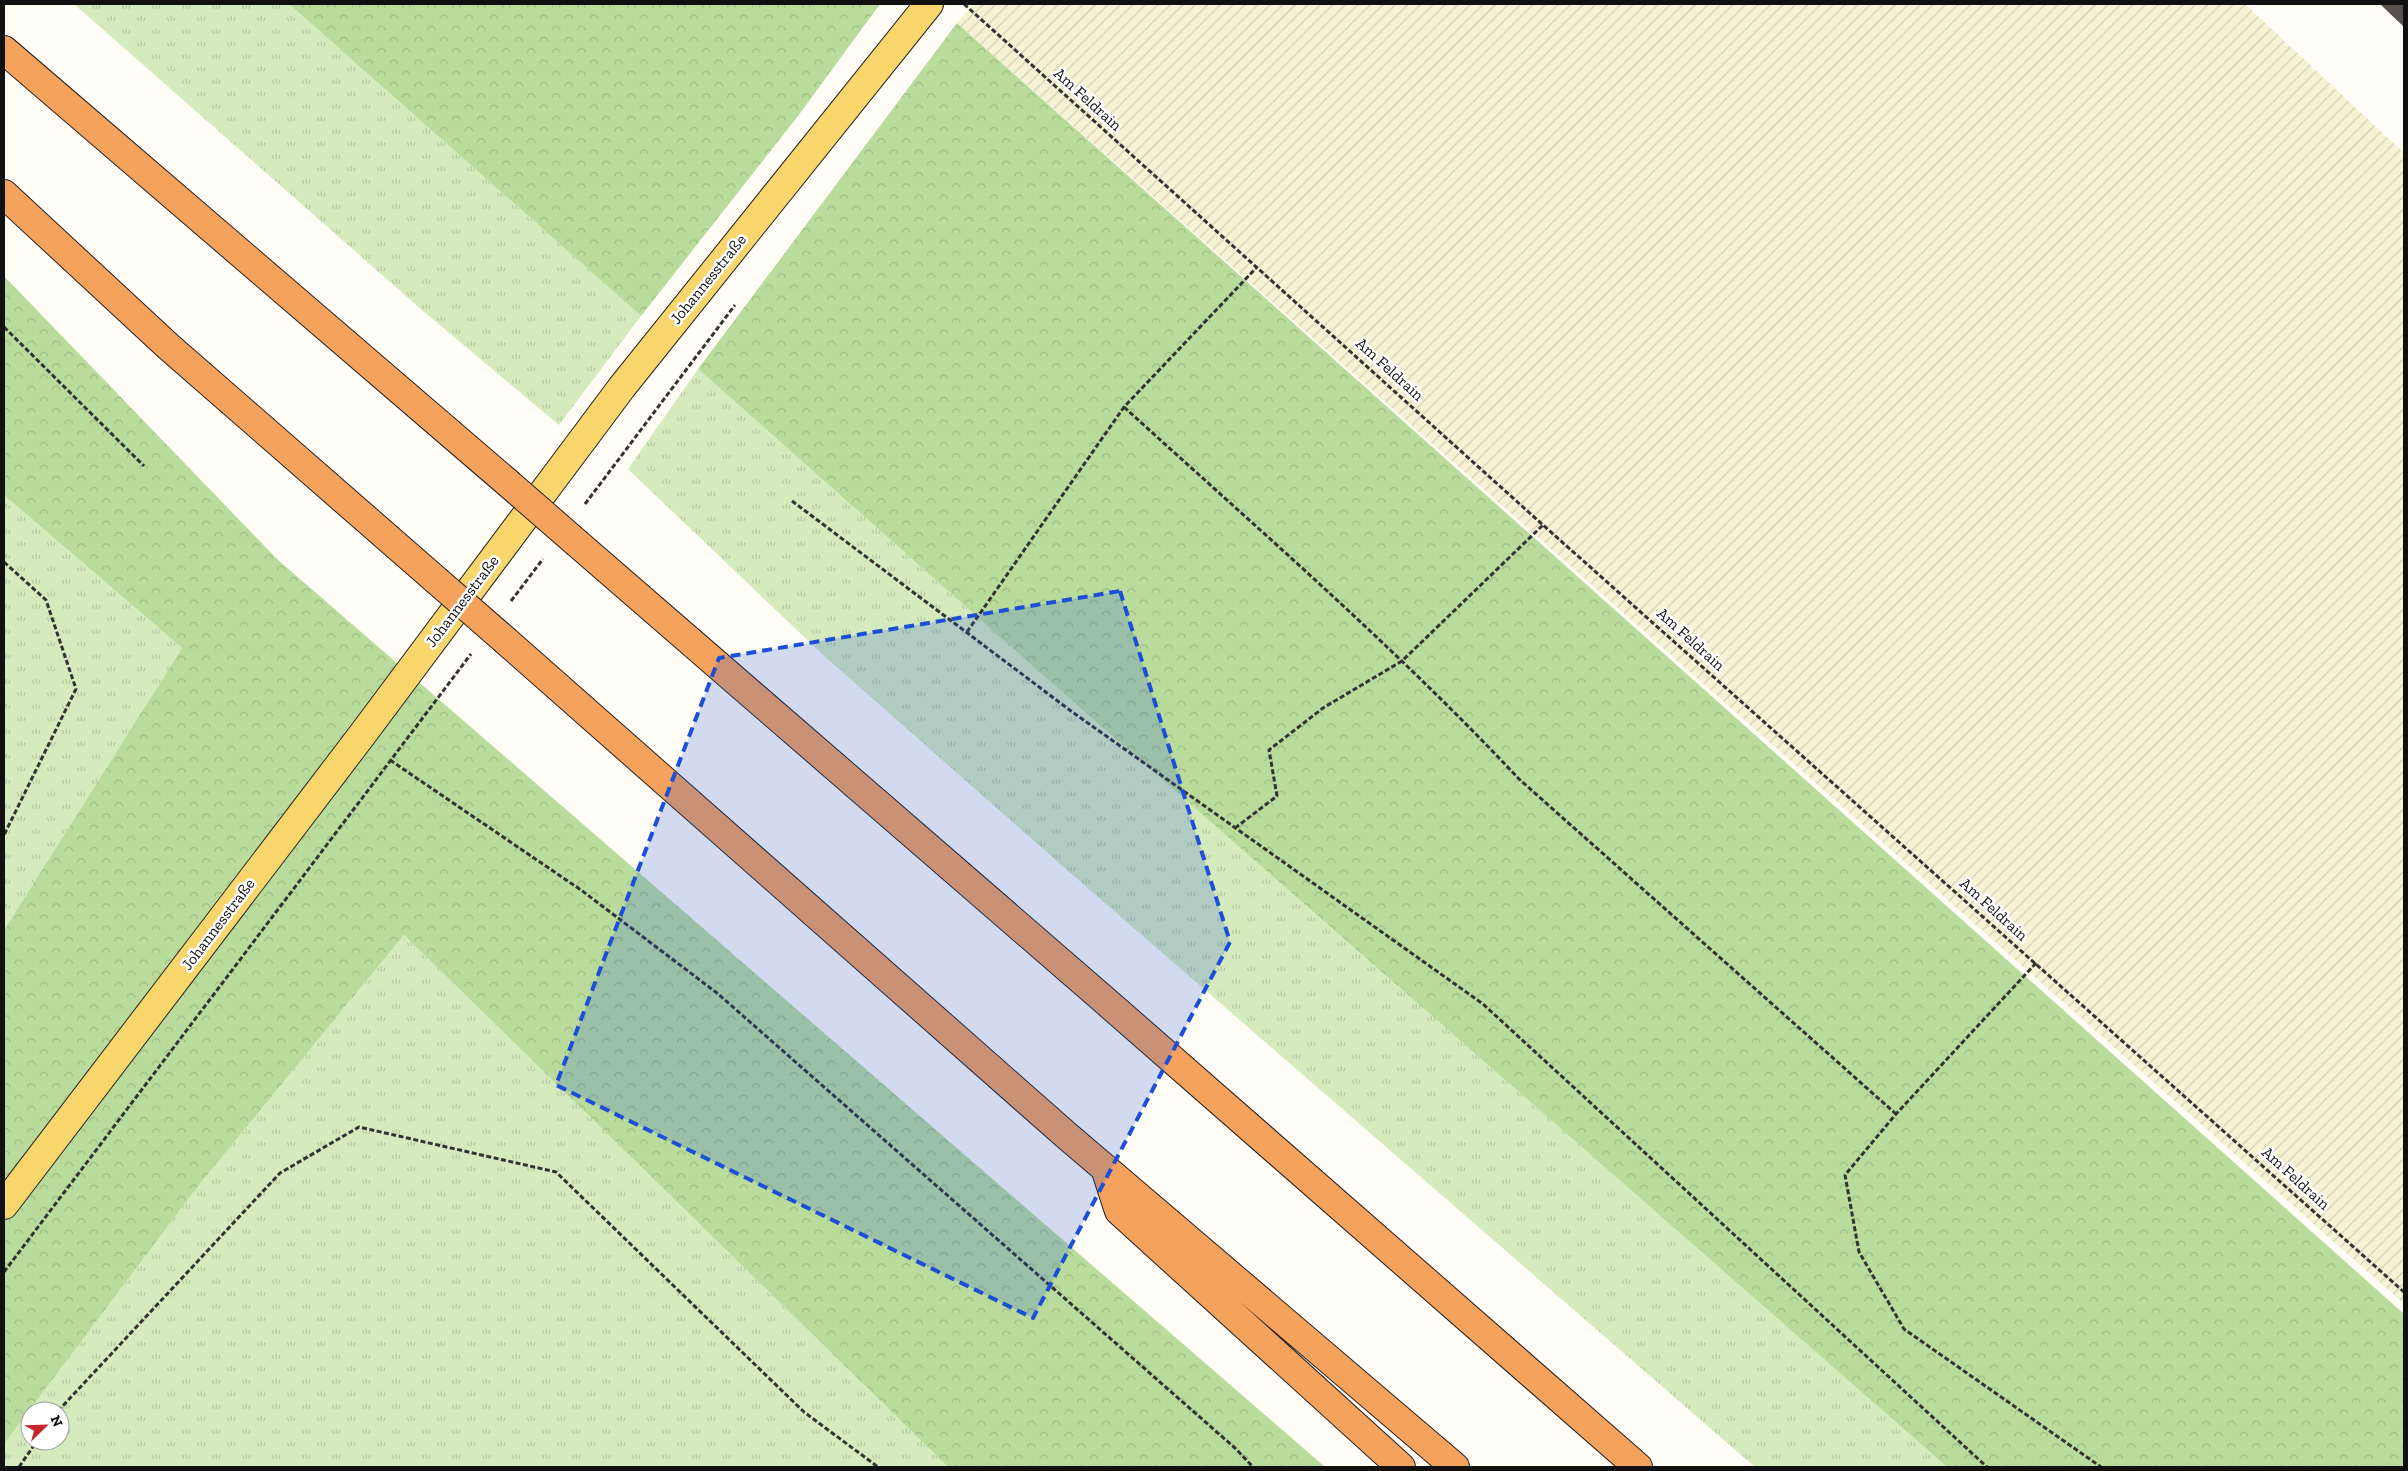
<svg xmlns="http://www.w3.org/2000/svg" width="2408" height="1471" font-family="'Zilla Slab',serif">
  <defs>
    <pattern id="farmland-furrows" width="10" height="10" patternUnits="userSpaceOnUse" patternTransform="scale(1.25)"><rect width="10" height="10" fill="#f6f3d4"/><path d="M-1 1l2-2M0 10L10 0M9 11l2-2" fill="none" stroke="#d2cfb5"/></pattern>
    <pattern id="grass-tufts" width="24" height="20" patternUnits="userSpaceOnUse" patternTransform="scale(1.25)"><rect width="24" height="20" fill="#d5ebbd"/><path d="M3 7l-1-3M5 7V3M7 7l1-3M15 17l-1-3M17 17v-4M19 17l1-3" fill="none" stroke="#b6c8a1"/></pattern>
    <pattern id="forest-crowns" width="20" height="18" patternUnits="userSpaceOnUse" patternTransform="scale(1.25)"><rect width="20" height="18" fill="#b9dc9c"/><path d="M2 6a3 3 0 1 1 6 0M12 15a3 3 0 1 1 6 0" fill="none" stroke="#9ebc85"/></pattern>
  </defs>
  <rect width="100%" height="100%" fill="#fffdf5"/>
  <!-- farmland -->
  <path fill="url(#farmland-furrows)" d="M 973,4 L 2245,4 L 2404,153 L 2404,1304 L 957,23 Z"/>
  <!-- grass -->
  <path fill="url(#grass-tufts)" fill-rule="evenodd" d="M 74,4 L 289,4 L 641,316 L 559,425 L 423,311 Z
    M 698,369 L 1037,670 L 1947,1467 L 1755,1467 L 1091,891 L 822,654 L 628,469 Z
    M 4,495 L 182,648 L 4,930 Z
    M 404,935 L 948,1467 L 4,1467 L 4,1444 L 199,1185 ZM 30,1411 L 60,1411 L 60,1441 L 30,1441 Z"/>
  <!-- forest -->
  <path fill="url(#forest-crowns)" d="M 289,4 L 880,4 L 798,116 L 641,316 Z
    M 957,23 L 2404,1314 L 2404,1467 L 1947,1467 L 1037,670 L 698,369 Z
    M 4,276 L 278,560 L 1325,1467 L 948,1467 L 404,935 L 199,1185 L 4,1444 L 4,930 L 182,648 L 4,495 Z"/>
  <!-- building -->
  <path fill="#5a524d" d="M 2380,4 L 2404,4 L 2404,27 Z"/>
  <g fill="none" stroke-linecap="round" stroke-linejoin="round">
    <!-- major casing -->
    <g stroke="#222" stroke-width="30">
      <path id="major" d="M 4,1205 L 362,735 L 622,387 L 929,4"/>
    </g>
    <!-- highway casing -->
    <g stroke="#222" stroke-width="30">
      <path id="highway" d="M 4,50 L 508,483
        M 4,194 L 169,347 L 436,580
        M 578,544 L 1102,998 L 1638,1467
        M 506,641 L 1066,1135 L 1455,1467
        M 1105,1168 L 1119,1211 L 1401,1467"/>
    </g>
    <!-- path -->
    <path stroke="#333" stroke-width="3" stroke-dasharray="5 2.5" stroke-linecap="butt" d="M 964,4 L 1543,525 L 2404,1292
      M 4,327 L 144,466
      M 1124,407 C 1258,529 1395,647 1519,779 L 1896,1114
      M 792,501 L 1071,711 L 1483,1004 L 1987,1467
      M 585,504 L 735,305
      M 4,562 L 46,600 L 76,689 L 4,835
      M 511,601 L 543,559
      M 967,632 L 1124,407 L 1257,267
      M 390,760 L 581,890 L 717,993 L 1235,1448 L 1253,1467
      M 1235,828 L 1277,796 L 1269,750 L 1323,708 L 1402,661 L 1543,525
      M 2036,963 L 1896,1114 L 1845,1175 L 1859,1252 L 1904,1329 L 2101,1467
      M 4,1272 L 471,654
      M 58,1411 L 280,1173 L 359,1127 L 556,1172 L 804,1412 L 878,1467
      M 19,1467 L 37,1441"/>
    <!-- major -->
    <use href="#major" stroke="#f9d66b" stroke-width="28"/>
    <!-- highway -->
    <use href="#highway" stroke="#f5a25d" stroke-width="28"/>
    <!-- highway-bridge casing -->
    <g stroke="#222" stroke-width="30" stroke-linecap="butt">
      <path id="highway-bridge" d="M 508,483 L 578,544
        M 436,580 L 506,641"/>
    </g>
    <!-- highway-bridge -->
    <use href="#highway-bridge" stroke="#f5a25d" stroke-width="28"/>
  </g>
  <!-- marked area -->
  <path fill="#1d4ed8" fill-opacity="0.2" stroke="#1d4ed8" stroke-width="4" stroke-dasharray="10 6" stroke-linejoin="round" d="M 1120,591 L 1230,942 L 1033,1318 L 556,1085 L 719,658 Z"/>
  <g text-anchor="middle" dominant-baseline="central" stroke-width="5" stroke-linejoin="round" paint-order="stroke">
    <!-- street labels -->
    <g font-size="16" fill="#111" stroke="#fff">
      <text transform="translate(1088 99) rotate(42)">Am Feldrain</text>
      <text transform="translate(708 279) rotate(-51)">Johannesstraße</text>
      <text transform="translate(1390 369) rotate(42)">Am Feldrain</text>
      <text transform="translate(462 601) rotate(-53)">Johannesstraße</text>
      <text transform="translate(1691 639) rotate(42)">Am Feldrain</text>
      <text transform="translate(1994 909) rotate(42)">Am Feldrain</text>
      <text transform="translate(218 924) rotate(-53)">Johannesstraße</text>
      <text transform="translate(2296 1178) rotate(42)">Am Feldrain</text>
    </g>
  </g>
  <!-- border -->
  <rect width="2408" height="1471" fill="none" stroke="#111111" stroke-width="10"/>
  <!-- north arrow -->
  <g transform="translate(45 1426) rotate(67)"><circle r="24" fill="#ffffff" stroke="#a0a0a0"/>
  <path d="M0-4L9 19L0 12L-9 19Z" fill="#c4262e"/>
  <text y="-8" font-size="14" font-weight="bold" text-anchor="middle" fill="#111111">N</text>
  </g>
</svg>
